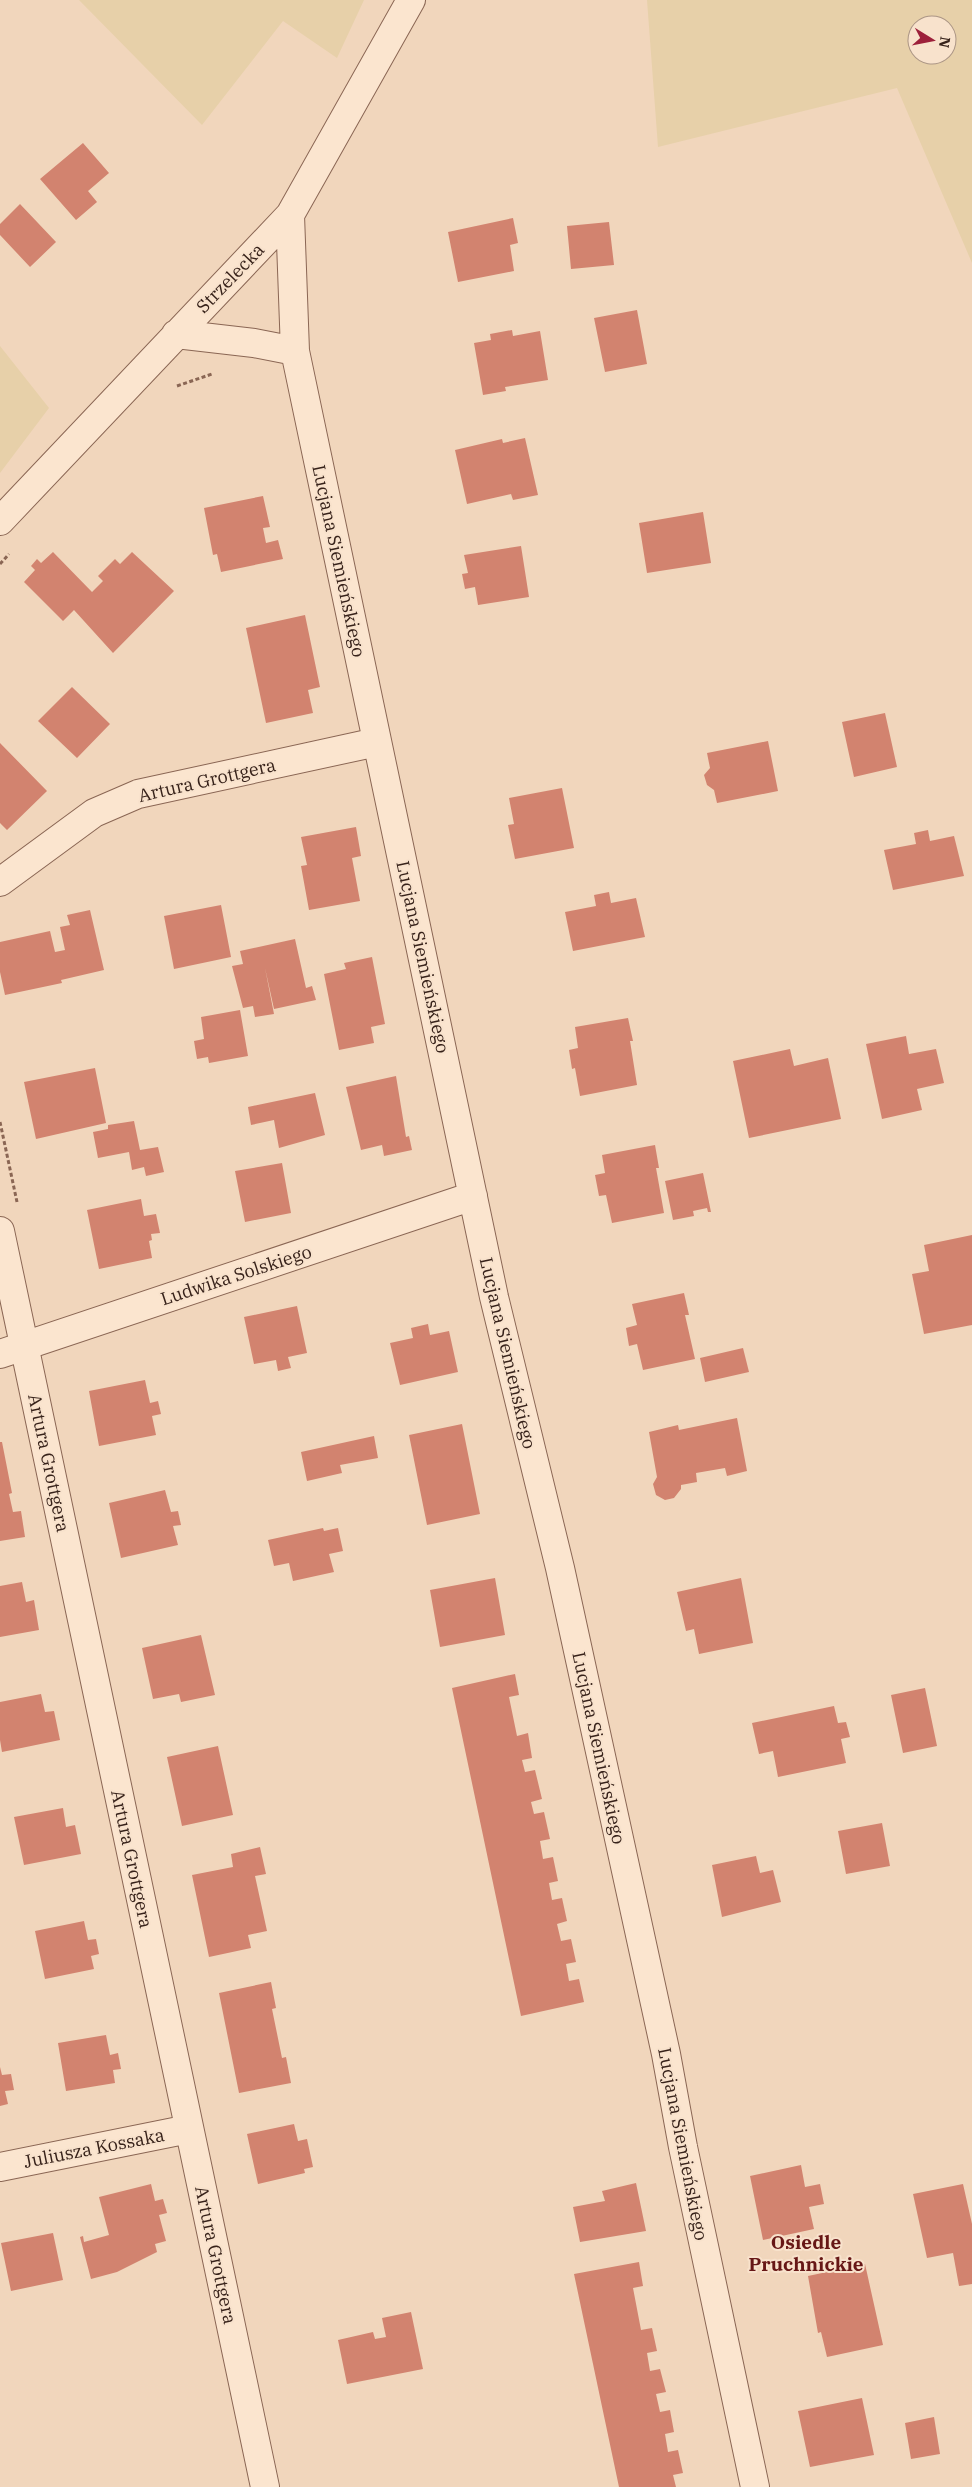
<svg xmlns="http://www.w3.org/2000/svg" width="972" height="2487" font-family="'IBM Plex Serif',serif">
  <rect width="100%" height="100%" fill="#f1d6bc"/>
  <!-- farmland -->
  <path fill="#e7d0a9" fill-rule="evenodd" d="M 79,0 L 364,0 L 337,58 L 283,21 L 202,125 Z
    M 647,0 L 972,0 L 972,263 L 897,88 L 658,147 ZM 917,25 L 947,25 L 947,55 L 917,55 Z
    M 0,346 L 49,408 L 0,473 Z"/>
  <!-- building -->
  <path fill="#d2836f" d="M 83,143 L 109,173 L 88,191 L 97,202 L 76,220 L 40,179 Z
    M 20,204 L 56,242 L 30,267 L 0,235 L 0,224 Z
    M 513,218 L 518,243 L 510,245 L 514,271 L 458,282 L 448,232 Z
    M 609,222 L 614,265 L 571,269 L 567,226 Z
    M 637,310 L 647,364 L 605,372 L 594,318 Z
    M 512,330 L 513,336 L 540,331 L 548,380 L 505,387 L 506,391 L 483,395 L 474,343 L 491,340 L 490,334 Z
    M 525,438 L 538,495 L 513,500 L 511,494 L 467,504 L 455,450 L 502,439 L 503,443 Z
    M 263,496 L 270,527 L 263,528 L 266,543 L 278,540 L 283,559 L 221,572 L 217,554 L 213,555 L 204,508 Z
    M 703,512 L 711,563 L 647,573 L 639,523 Z
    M 521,546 L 529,597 L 478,605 L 475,587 L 465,589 L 462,574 L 468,573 L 464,555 Z
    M 53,552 L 92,592 L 103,581 L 98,576 L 115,559 L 120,564 L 132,552 L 174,591 L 113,653 L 74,610 L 63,621 L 24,582 L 35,570 L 31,566 L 37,559 L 41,563 Z
    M 305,615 L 320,687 L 308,690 L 313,713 L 266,723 L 246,628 Z
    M 72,687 L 110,724 L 77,758 L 38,721 Z
    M 885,713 L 897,767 L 854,777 L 842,722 Z
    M 768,741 L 778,791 L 717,803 L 714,790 L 707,785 L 704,775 L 710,768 L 707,753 Z
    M 0,743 L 47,791 L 7,830 L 0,823 Z
    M 562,788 L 574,848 L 515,859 L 508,825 L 514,824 L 509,798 Z
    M 356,827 L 361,856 L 352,858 L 360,901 L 309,910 L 301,866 L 307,865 L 301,837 Z
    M 928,830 L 930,841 L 954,836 L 964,876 L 893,890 L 884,850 L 916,844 L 914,833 Z
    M 609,892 L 611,903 L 636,898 L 645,937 L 573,951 L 565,912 L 596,906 L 594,895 Z
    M 221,905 L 231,957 L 174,969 L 164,916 Z
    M 90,910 L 104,970 L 61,980 L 62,983 L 5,995 L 0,972 L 0,942 L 50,931 L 55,952 L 65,950 L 60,927 L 70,925 L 67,915 Z
    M 295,939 L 306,988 L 312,986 L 316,1000 L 274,1009 L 265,968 L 274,1014 L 255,1017 L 253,1006 L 243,1008 L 232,966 L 243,964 L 240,951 Z
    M 372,957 L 385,1024 L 371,1027 L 374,1043 L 339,1050 L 324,974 L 346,969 L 344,963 Z
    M 240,1010 L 248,1056 L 209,1063 L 208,1057 L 197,1059 L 194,1041 L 204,1039 L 201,1017 Z
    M 628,1018 L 633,1041 L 630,1041 L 637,1085 L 580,1096 L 575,1068 L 572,1069 L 569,1050 L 578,1048 L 575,1027 Z
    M 906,1036 L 909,1054 L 936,1049 L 944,1083 L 917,1089 L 922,1110 L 882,1119 L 866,1044 Z
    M 790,1049 L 794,1066 L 828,1058 L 841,1119 L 749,1138 L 733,1061 Z
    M 95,1068 L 106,1123 L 36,1139 L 24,1082 Z
    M 396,1076 L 406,1137 L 409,1136 L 412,1150 L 384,1156 L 382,1145 L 361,1150 L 346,1087 Z
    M 315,1093 L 325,1135 L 279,1148 L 274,1120 L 251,1125 L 248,1107 Z
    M 134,1121 L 140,1150 L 158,1147 L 164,1172 L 146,1176 L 144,1167 L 132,1170 L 129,1152 L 98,1158 L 93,1132 L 108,1129 L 108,1125 Z
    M 655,1145 L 659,1168 L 656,1168 L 664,1213 L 612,1223 L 606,1195 L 599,1196 L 595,1175 L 605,1173 L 602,1155 Z
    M 282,1163 L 291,1213 L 245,1222 L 235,1171 Z
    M 703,1173 L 711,1212 L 708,1212 L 707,1208 L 693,1211 L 694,1216 L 673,1220 L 665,1181 Z
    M 141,1199 L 144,1216 L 156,1214 L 160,1233 L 151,1234 L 152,1240 L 149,1241 L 152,1258 L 99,1269 L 87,1210 Z
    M 972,1235 L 972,1325 L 924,1334 L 912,1274 L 929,1271 L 924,1245 Z
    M 684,1293 L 689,1315 L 685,1315 L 695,1359 L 643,1370 L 637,1344 L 629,1346 L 626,1328 L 637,1325 L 632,1304 Z
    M 297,1306 L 307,1353 L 288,1357 L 291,1368 L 278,1371 L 276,1360 L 254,1364 L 244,1317 Z
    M 428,1324 L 430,1335 L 449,1331 L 458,1372 L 400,1385 L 390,1343 L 413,1338 L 411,1328 Z
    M 743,1348 L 749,1372 L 705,1382 L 700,1358 Z
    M 145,1380 L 150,1403 L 158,1401 L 161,1414 L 152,1416 L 156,1435 L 99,1446 L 89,1391 Z
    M 737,1418 L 747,1471 L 727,1476 L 725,1468 L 696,1473 L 697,1482 L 681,1485 L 681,1489 L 674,1498 L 665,1500 L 656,1495 L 653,1484 L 657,1477 L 649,1432 L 678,1425 L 679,1430 Z
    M 462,1424 L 480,1514 L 427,1525 L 409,1435 Z
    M 374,1436 L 378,1458 L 340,1465 L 342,1473 L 307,1481 L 301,1452 Z
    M 0,1442 L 2,1442 L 12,1493 L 9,1494 L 13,1512 L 21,1511 L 25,1537 L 0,1541 Z
    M 165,1490 L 171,1512 L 178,1511 L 181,1525 L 173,1526 L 178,1545 L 121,1558 L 109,1503 Z
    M 323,1528 L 324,1531 L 338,1528 L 343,1551 L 329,1554 L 334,1572 L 293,1581 L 289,1563 L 274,1566 L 268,1540 Z
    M 495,1578 L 505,1635 L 440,1647 L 430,1590 Z
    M 741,1578 L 753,1643 L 699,1654 L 694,1629 L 686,1631 L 677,1592 Z
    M 22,1582 L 26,1602 L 34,1600 L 39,1630 L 0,1637 L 0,1586 Z
    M 201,1635 L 215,1695 L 181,1702 L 179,1694 L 153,1699 L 142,1648 Z
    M 515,1674 L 519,1695 L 509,1697 L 517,1736 L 528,1733 L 532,1758 L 522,1760 L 525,1772 L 535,1770 L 542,1799 L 531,1802 L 534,1814 L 544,1812 L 550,1839 L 540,1841 L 543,1859 L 553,1857 L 558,1881 L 549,1883 L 552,1900 L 562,1898 L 567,1921 L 557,1924 L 561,1941 L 571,1939 L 576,1962 L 566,1964 L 569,1981 L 579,1979 L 584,2002 L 521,2016 L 452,1688 Z
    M 925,1688 L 937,1746 L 903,1753 L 891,1695 Z
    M 41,1694 L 45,1712 L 54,1711 L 60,1740 L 2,1752 L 0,1740 L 0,1702 Z
    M 834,1706 L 838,1723 L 846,1722 L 850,1737 L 841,1739 L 846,1763 L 778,1777 L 773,1751 L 759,1754 L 752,1723 Z
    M 218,1746 L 233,1815 L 182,1826 L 167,1757 Z
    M 63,1808 L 66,1827 L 75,1825 L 81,1854 L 24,1865 L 14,1817 Z
    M 882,1823 L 890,1866 L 846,1874 L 838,1831 Z
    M 260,1847 L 266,1874 L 255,1876 L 267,1931 L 248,1935 L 251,1948 L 209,1957 L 192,1875 L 233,1867 L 231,1854 Z
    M 756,1856 L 760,1873 L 773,1870 L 781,1902 L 722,1917 L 712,1865 Z
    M 84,1921 L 88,1940 L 96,1939 L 99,1954 L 91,1956 L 94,1969 L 45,1979 L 35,1931 Z
    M 271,1982 L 276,2008 L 272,2009 L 282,2058 L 286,2057 L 291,2083 L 239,2093 L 219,1993 Z
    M 106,2035 L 110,2055 L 118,2053 L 121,2069 L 113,2070 L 115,2083 L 66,2091 L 58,2043 Z
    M 0,2067 L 2,2075 L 11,2074 L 14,2090 L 5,2091 L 8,2104 L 0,2106 Z
    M 294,2124 L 298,2141 L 307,2139 L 313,2167 L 304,2169 L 305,2173 L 258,2184 L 247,2134 Z
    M 801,2165 L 805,2187 L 820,2184 L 824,2204 L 809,2207 L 814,2229 L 763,2240 L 750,2176 Z
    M 636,2183 L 646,2231 L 580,2242 L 573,2207 L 605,2201 L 602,2191 Z
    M 151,2184 L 155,2201 L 163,2199 L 167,2213 L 159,2215 L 166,2241 L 155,2244 L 157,2252 L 117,2272 L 91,2279 L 80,2237 L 83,2236 L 84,2242 L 109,2235 L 99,2197 Z
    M 963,2184 L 972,2224 L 972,2284 L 959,2286 L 953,2253 L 927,2258 L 913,2194 Z
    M 53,2233 L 63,2280 L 11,2291 L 1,2243 Z
    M 639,2262 L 643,2286 L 633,2288 L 641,2330 L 652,2328 L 657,2351 L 647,2353 L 650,2371 L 660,2369 L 666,2392 L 656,2394 L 660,2412 L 670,2410 L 674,2432 L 665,2434 L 668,2452 L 678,2450 L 683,2473 L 673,2475 L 676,2487 L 619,2487 L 574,2274 Z
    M 865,2264 L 883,2345 L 827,2357 L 821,2332 L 818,2333 L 808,2276 Z
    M 411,2312 L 423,2369 L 347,2384 L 338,2340 L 373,2332 L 375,2339 L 386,2337 L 382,2318 Z
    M 862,2398 L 874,2455 L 810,2467 L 798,2411 Z
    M 934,2417 L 940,2454 L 911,2459 L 905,2423 Z"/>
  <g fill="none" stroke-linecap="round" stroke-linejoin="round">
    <!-- minor casing -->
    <g stroke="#8a6654" stroke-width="30">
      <path id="minor" d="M 290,215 L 295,351 L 494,1297 L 560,1568 L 666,2054 L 683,2147 L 755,2487
        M 176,334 L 254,343 L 295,351
        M 0,521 L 290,215 L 411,0
        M 0,882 L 94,813 L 138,794 L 377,742
        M 0,1231 L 265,2487
        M 0,1354 L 473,1196
        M 0,2167 L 189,2129"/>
    </g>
    <!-- path -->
    <path stroke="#8a6654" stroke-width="3" stroke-dasharray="4 2.5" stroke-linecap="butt" d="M 177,386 L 212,374
      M 0,564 L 9,554
      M 0,1122 L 17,1202"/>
    <!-- minor -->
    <use href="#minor" stroke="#fbe5cf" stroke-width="28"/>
  </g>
  <g text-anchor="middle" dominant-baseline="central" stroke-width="4" stroke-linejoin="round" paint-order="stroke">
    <!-- street labels -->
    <g font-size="18" fill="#37221a" stroke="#f8e2cc">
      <text transform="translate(230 278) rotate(-46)">Strzelecka</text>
      <text transform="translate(339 561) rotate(78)">Lucjana Siemieńskiego</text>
      <text transform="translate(207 780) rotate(-13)">Artura Grottgera</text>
      <text transform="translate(423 957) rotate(78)">Lucjana Siemieńskiego</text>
      <text transform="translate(236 1275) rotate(-18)">Ludwika Solskiego</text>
      <text transform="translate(508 1353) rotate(77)">Lucjana Siemieńskiego</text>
      <text transform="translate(49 1463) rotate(78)">Artura Grottgera</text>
      <text transform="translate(599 1748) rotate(78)">Lucjana Siemieńskiego</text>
      <text transform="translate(132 1859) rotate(78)">Artura Grottgera</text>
      <text transform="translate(683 2144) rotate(79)">Lucjana Siemieńskiego</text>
      <text transform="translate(94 2148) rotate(-11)">Juliusza Kossaka</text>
      <text transform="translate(216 2255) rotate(78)">Artura Grottgera</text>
    </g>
    <!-- neighbourhood labels -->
    <g font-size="19" font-weight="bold" fill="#671716" stroke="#f8e2cc">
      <text x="806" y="2242">Osiedle<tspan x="806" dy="22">Pruchnickie</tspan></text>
    </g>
  </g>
  <!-- north arrow -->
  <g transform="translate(932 40) rotate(100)"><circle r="24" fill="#f8e2cc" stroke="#ab9585"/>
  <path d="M0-4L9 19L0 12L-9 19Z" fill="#9d203a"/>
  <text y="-8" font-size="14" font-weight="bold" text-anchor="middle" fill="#37221a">N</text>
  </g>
</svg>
